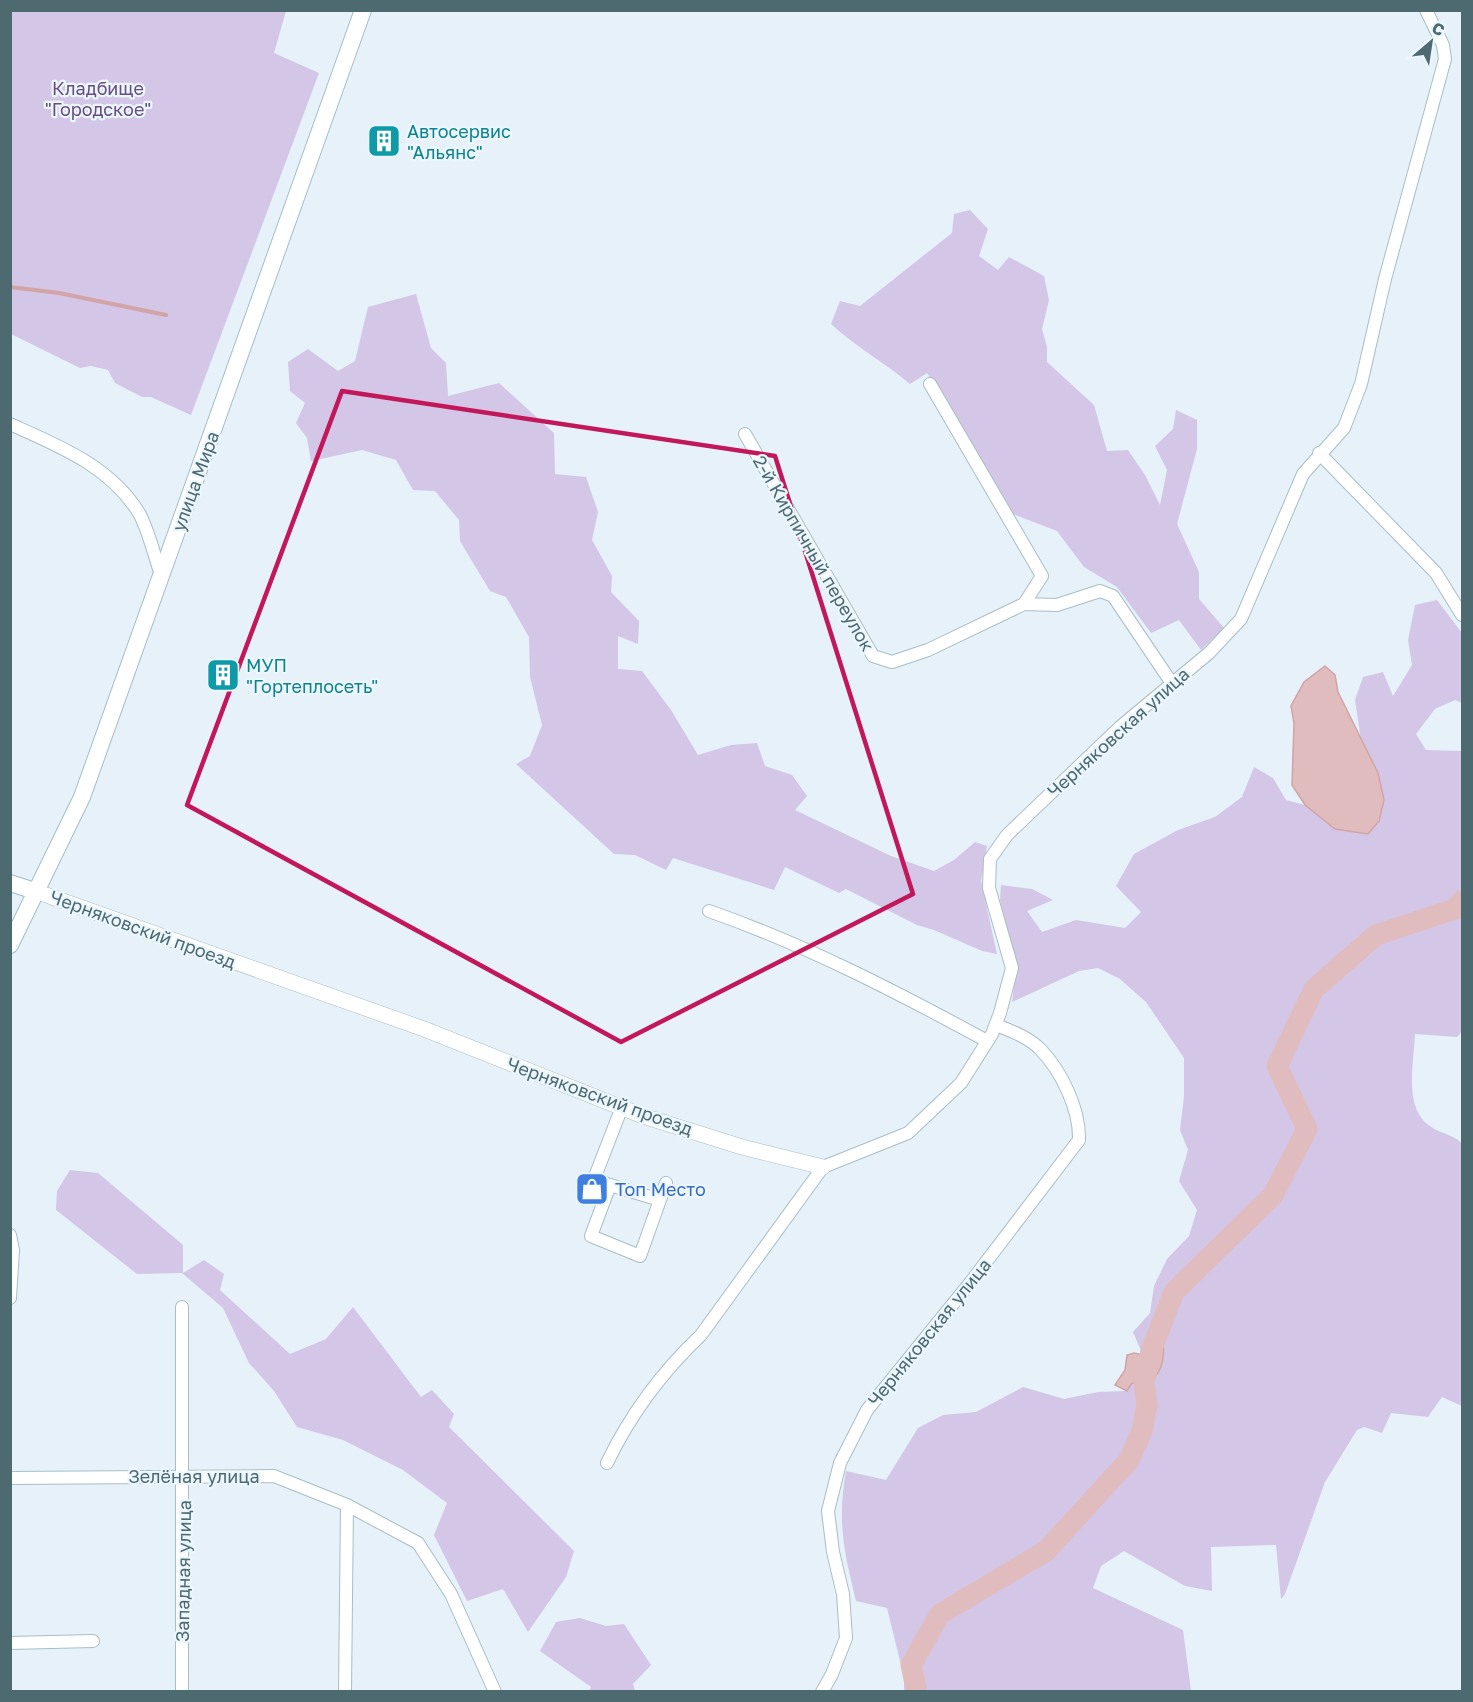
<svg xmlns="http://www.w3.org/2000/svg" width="1473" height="1702" font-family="'Golos Text',sans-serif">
  <rect width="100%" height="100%" fill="#e6f1fa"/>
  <!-- green -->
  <path fill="#d3c6e6" d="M 10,11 L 286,11 L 274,53 L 319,73 L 191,415 L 151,397 L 142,397 L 115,383 L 108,370 L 91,366 L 80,368 L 11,334 Z
    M 970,210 L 988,229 L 979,256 L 998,270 L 1009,257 L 1044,276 L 1049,300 L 1042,329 L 1047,347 L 1047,362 L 1094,405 L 1107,451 L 1128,450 L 1145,475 L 1160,505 L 1167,470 L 1155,446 L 1173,429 L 1176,410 L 1197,420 L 1197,449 L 1177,524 L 1199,572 L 1199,599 L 1224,628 L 1201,650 L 1179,620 L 1151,633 L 1117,587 L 1084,567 L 1057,531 L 1013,514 L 927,373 L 910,384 C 884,362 856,347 831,324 L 840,301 L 860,306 L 952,233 L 954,214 Z
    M 416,294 L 431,348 L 446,363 L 448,396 L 499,383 L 554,433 L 555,474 L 586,477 L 598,512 L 592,540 L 612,576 L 611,592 L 639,621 L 638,644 L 618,636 L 618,669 L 642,671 L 671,710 L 698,755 L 731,745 L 757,743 L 765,766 L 792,775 L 807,796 L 795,810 L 891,856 L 934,871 L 954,860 L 975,842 L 987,846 L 981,881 L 997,954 L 982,951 L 934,930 L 917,925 L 846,889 L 839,893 L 785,867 L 774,890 L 673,858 L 666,870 L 635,855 L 614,854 L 516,764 L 530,756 L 542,725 L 530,677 L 529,637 L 506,597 L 490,591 L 460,541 L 459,520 L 435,491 L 413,490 L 396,460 L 362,450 L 311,461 L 307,438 L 296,423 L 305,403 L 290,391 L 288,362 L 308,349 L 338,371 L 355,361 L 368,307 Z
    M 1437,600 L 1462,633 L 1462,703 L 1455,700 L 1435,709 L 1416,734 L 1426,750 L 1462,751 L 1462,1031 L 1457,1037 L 1415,1034 C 1414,1062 1403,1108 1430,1126 C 1440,1134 1454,1134 1462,1144 L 1462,1406 L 1442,1397 L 1428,1417 L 1391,1413 L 1382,1433 L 1364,1427 L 1357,1430 L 1325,1482 L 1285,1594 L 1281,1599 L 1276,1545 L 1211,1547 L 1212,1591 L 1185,1586 L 1124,1551 L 1101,1566 L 1093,1588 L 1183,1630 L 1191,1691 L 904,1691 L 904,1677 L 887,1608 L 856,1601 C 844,1551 837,1523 846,1471 L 886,1480 L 918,1428 L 943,1415 L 976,1412 L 1023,1387 L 1064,1399 L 1098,1392 L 1126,1391 L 1132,1383 L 1148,1383 L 1158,1375 L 1153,1357 L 1142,1353 L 1133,1332 L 1150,1313 L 1154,1286 L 1167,1259 L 1189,1236 L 1197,1210 L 1179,1181 L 1188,1150 L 1180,1130 L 1184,1096 L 1184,1058 L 1146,1002 L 1120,979 L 1098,968 L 1079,971 L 1012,1002 L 1017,967 L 1000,900 L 1001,885 L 1032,889 L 1053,900 L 1027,911 L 1042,932 L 1076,920 L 1125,928 L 1141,912 L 1116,886 L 1134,854 L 1178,830 L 1215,817 L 1242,797 L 1254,767 L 1273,778 L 1286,800 L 1305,805 L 1335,829 L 1378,773 L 1361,740 L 1355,700 L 1363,677 L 1383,672 L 1393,696 L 1412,665 L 1408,640 L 1415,605 Z
    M 70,1170 L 98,1173 L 183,1245 L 183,1273 L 204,1260 L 224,1274 L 220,1290 L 290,1354 L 326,1339 L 353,1307 L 421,1397 L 432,1390 L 454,1414 L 449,1427 L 574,1551 L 566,1577 L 528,1632 L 503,1589 L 467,1601 L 434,1535 L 447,1503 L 403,1470 L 343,1440 L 297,1427 L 274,1391 L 249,1363 L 223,1308 L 182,1273 L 137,1274 L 56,1210 L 57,1191 Z
    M 580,1618 L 606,1626 L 624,1624 L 651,1665 L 633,1684 L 635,1691 L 589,1691 L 591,1687 L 540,1651 L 556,1622 Z"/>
  <!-- water -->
  <path fill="#e1bcbe" stroke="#d2a4a5" stroke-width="1.5" d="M 1325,666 L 1335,675 L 1338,692 L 1378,773 L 1384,800 L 1379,821 L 1368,834 L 1335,829 L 1305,805 L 1292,785 L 1294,723 L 1291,706 L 1304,682 Z
    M 1161,1332 C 1167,1355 1163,1388 1132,1383 L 1127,1391 L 1115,1385 L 1125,1370 L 1127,1355 L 1134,1353 L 1153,1357 L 1154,1334 Z"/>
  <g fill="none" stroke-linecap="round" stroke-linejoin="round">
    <!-- stream -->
    <path stroke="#d2a4a5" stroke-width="4" d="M 10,287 L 59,293 L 166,315"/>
    <!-- river -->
    <path stroke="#e1bcbe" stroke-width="21" d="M 917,1692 L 911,1665 L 940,1614 L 1046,1551 L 1129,1460 L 1142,1431 L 1147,1406 L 1144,1383 L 1151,1351 L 1174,1292 L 1273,1195 L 1307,1129 L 1277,1066 L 1314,989 L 1376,935 L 1455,909 L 1462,901"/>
    <!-- minor casing -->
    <g stroke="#a8bec5" stroke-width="14">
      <path id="minor" d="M 930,384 L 1042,576 L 1024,604
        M 10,424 C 59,446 110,466 139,513 C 149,531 154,555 161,575
        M 745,434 L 873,656 L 892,662 L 928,650 L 1024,604 L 1057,605 L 1100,591 L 1113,596 L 1171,682
        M 1319,453 L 1436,573 L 1462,615
        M 709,911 C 806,945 897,992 987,1041
        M 622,1107 L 594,1179 L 610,1185 L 591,1236 L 640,1256 L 666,1183
        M 610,1185 L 660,1200
        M 10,1235 L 13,1250 L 10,1298
        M 607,1463 C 630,1415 662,1372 701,1335 L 823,1167 L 908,1133 L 961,1083 L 992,1034 L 1000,1013 L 1012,968 L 989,888 L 990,859 L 1007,835 L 1120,727 L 1209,653 L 1241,619 L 1303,474 L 1344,428 L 1361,384 L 1385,279 L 1445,59 L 1443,45 L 1426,10
        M 10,1478 L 274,1476 L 347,1505 L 418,1543 L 451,1594 L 495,1692
        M 10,1643 L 93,1641
        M 182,1692 L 182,1307
        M 345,1692 L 347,1505
        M 822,1692 L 832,1674 L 846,1638 L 843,1594 L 833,1552 L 828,1511 L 840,1463 L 867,1410 L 970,1283 L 1079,1140 C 1080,1110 1062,1072 1041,1050 C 1029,1037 1011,1031 996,1025"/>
    </g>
    <!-- tertiary casing -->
    <g stroke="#a8bec5" stroke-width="16">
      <path id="tertiary" d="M 35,891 L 424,1029 L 643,1116 L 742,1147 L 823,1167"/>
    </g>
    <!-- secondary casing -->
    <g stroke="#a4bec6" stroke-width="18">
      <path id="secondary" d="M 10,883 L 35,891
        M 10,945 L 82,797 L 363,10"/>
    </g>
    <!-- minor -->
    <use href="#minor" stroke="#fff" stroke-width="12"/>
    <!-- tertiary -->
    <use href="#tertiary" stroke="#fff" stroke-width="15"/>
    <!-- secondary -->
    <use href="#secondary" stroke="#fff" stroke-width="16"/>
  </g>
  <!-- marked area -->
  <path fill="none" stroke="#c2185b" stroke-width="4.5" stroke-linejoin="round" d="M 342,391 L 775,456 L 913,894 L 621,1042 L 187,805 Z"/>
  <!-- icons -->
  <defs>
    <g id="building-square" transform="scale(1.725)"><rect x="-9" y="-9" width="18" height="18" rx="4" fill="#0f9aa8" stroke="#ecf6fd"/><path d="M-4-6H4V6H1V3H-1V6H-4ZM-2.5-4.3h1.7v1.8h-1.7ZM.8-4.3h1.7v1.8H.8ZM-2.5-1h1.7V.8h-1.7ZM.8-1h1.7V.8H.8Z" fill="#fff"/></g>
    <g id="shop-square" transform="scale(1.725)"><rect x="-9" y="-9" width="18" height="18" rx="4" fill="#3f7fe0" stroke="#ecf6fd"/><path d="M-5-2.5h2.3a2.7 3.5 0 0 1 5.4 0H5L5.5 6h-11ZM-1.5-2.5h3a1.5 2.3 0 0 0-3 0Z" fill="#fff"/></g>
  </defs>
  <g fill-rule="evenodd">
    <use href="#building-square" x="384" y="141"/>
    <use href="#building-square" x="223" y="675"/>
    <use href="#shop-square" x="592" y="1189"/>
  </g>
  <g text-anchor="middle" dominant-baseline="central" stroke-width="4.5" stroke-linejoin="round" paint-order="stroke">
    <!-- park labels -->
    <g font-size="18" fill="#674d80" stroke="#ecf6fd">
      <text x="98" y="88">Кладбище<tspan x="98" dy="21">"Городское"</tspan></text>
    </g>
    <!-- culture labels -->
    <g font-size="18" fill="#0d838f" stroke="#ecf6fd" text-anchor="start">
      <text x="407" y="131">Автосервис<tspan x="407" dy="21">"Альянс"</tspan></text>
      <text x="246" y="665">МУП<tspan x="246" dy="21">"Гортеплосеть"</tspan></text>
    </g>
    <!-- street labels -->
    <g font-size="18" fill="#4d6a70" stroke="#ecf6fd">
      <text transform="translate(195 481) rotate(-70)">улица Мира</text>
      <text transform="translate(814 553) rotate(60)">2-й Кирпичный переулок</text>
      <text transform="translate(1118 732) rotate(-42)">Черняковская улица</text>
      <text transform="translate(143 929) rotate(20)">Черняковский проезд</text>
      <text transform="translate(600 1096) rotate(20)">Черняковский проезд</text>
      <text transform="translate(929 1332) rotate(-51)">Черняковская улица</text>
      <text x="194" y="1476">Зелёная улица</text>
      <text transform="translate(183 1571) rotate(-89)">Западная улица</text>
    </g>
    <!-- shop labels -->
    <g font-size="18" fill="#366cbe" stroke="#ecf6fd" text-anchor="start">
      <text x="615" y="1189">Топ Место</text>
    </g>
  </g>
  <!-- border -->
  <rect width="1473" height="1702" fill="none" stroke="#4d6a70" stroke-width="24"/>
  <!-- north arrow -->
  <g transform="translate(1431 42) rotate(29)" stroke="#ecf6fd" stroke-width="4.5" paint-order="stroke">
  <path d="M0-4.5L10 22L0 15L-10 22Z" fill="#4d6a70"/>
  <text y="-9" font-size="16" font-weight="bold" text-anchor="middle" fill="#4d6a70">С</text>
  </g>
</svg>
